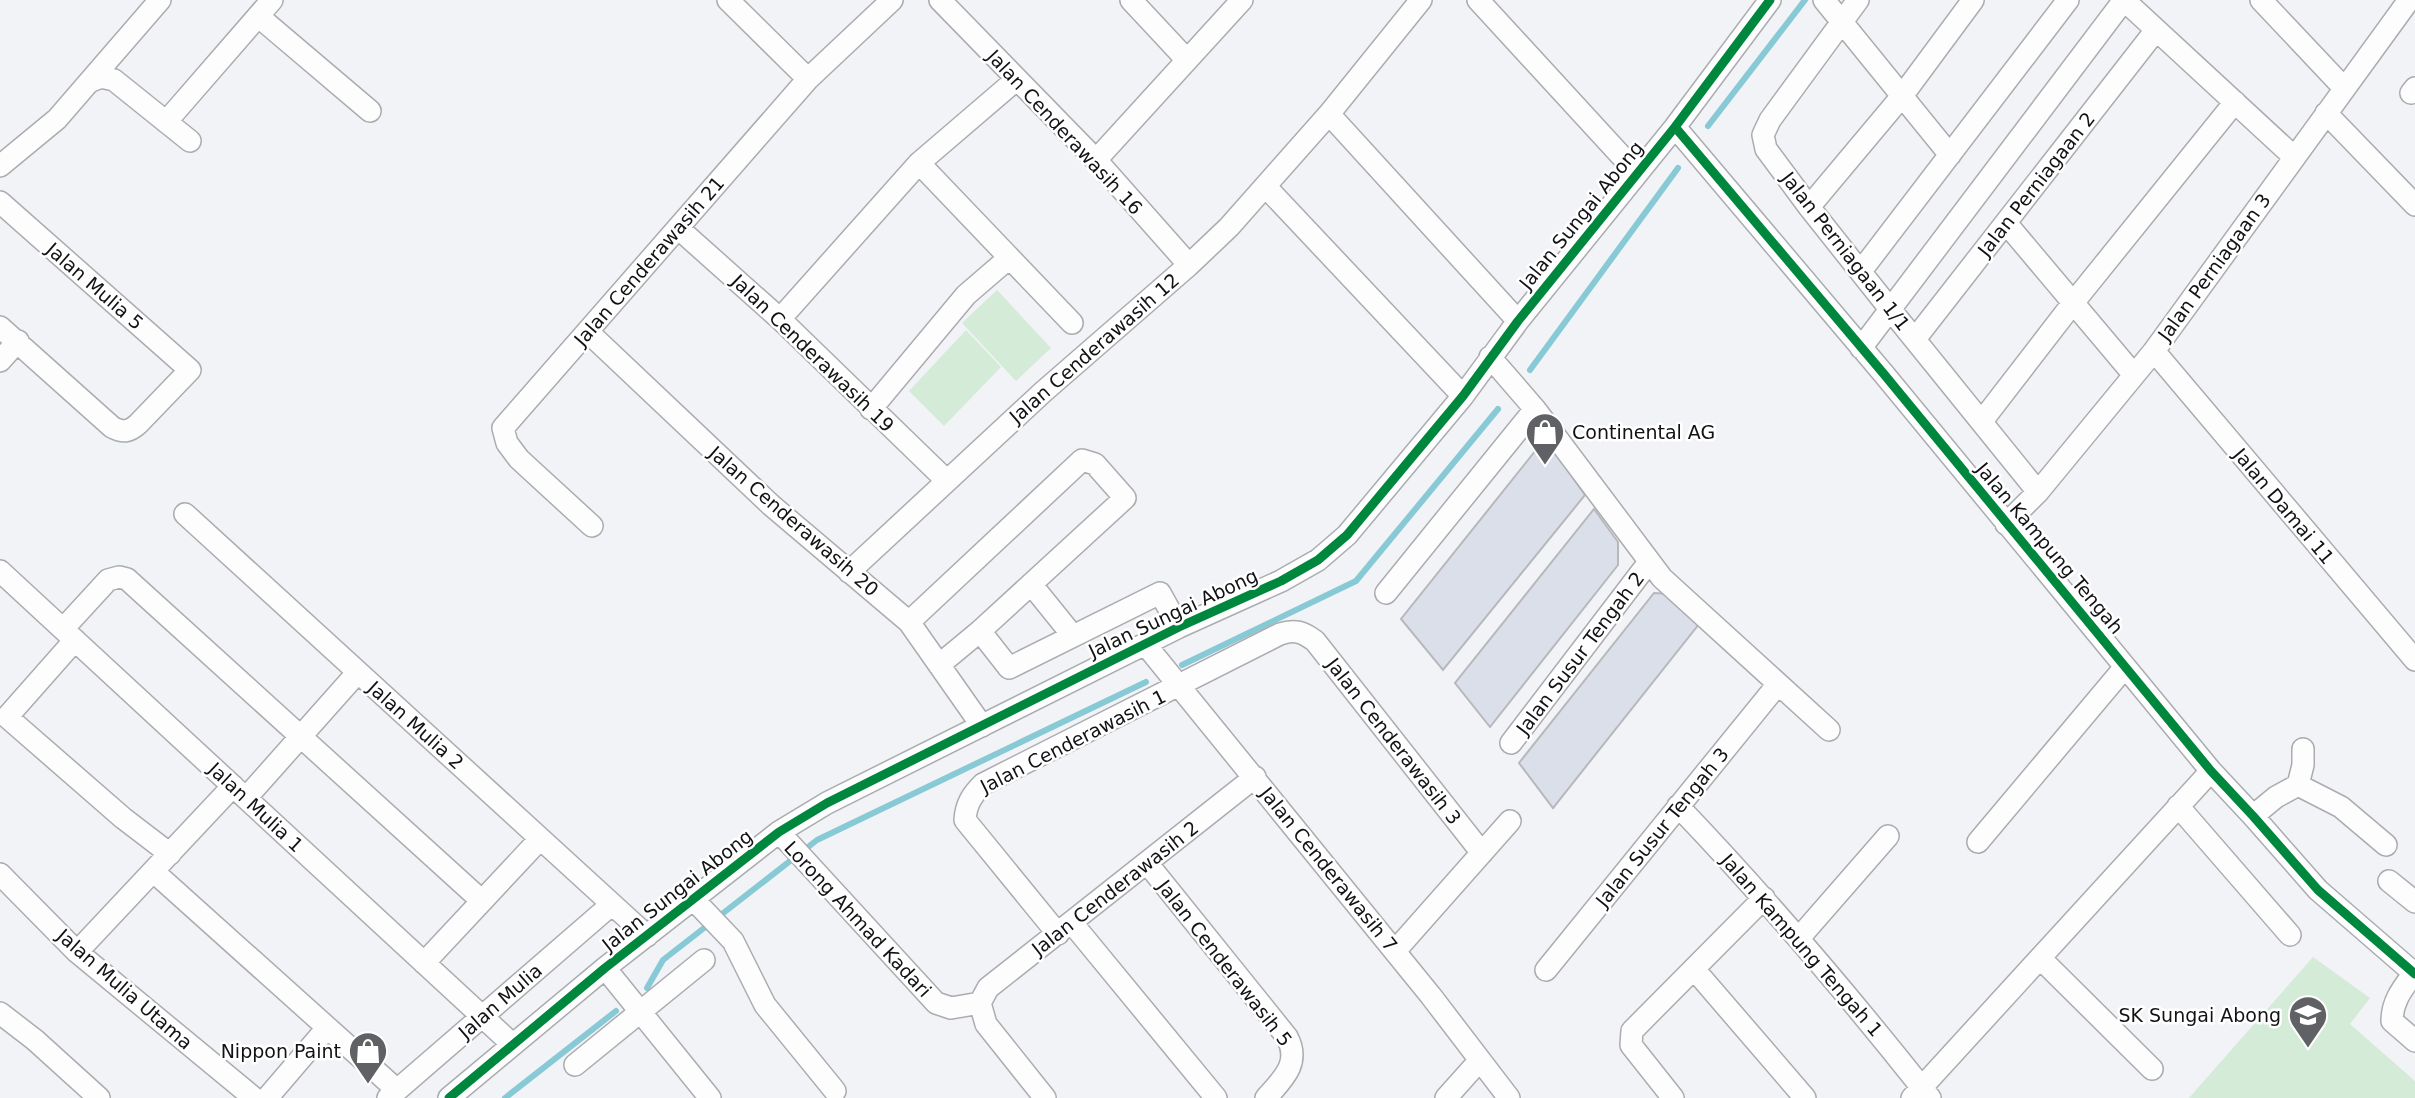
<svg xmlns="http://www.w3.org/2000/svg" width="2415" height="1098" font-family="'DejaVu Sans',sans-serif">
  <rect width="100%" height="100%" fill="#f1f3f7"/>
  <!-- green -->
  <path fill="#d4ebd8" d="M 997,290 L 1051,348 L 1016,381 L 962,323 Z
    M 966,330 L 1001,367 L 944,426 L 909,391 Z
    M 2313,957 L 2370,998 L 2350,1024 L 2415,1081 L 2415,1098 L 2189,1098 Z"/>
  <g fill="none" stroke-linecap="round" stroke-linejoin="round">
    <!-- stream -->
    <path stroke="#87c9d5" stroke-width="6" d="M 1708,126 L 1805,0
      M 1530,370 L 1678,168
      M 1182,665 L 1356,581 L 1498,409
      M 647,988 L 663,960 L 817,840 L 1146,682
      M 505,1098 L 616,1011"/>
  </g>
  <!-- building -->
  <path fill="#dadfea" stroke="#b7b8bb" stroke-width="2" d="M 1536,450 L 1555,452 L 1585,495 L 1443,670 L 1401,619 Z
    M 1594,509 L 1618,542 L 1618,565 L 1490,727 L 1455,683 Z
    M 1654,593 L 1669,594 L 1699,624 L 1553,808 L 1519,763 Z"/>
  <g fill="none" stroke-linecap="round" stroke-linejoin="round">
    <!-- minor casing -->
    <g stroke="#abacaf" stroke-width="24">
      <path id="minor" d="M 728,0 L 808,79
        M 940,0 L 1096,160 L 1189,265
        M 1131,0 L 1187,60
        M 1478,0 L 1637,173
        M 1824,0 L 1950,155
        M 1858,0 L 1770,120 L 1763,135 L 1766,149 L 1809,207 L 1890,309 L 2038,492
        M 2124,0 L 2294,157
        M 2261,0 L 2344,88
        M 258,16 L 370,111
        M 89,82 L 160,0
        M 2411,93 L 2415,88
        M 2326,113 L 2415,205
        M 1329,114 L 1518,321
        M 166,122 L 272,0
        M 1675,127 L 1883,373 L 2211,771 L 2253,816 L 2318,890 L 2415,974
        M 1096,160 L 1242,0
        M 919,163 L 1072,323
        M 0,166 L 57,119 L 89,82 L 101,77 L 114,80 L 190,141
        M 1266,187 L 1463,396
        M 0,202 L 190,370 L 138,424 C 129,432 123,433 112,427 L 0,327
        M 1809,207 L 1902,96 L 1973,0
        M 2006,223 L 2134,375
        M 678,228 L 780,319 L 946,480
        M 1861,271 L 2068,0
        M 780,319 L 919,163 L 1017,79
        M 588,332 L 771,505 L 909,622 L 982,726
        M 1915,339 L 2156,30
        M 1861,348 L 2124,0
        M 2154,351 L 2415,660
        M 1490,357 L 1535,409 L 1662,578 L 1829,730
        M 0,361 L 18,341
        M 871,409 L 966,295 L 1009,258
        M 1982,421 L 2073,303 L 2235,102
        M 185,514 L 647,936
        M 2006,524 L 2038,492 L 2154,351 L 2409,0
        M 592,526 L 519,459 L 507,443 L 503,428 L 808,79 L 892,0
        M 0,571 L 512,1044
        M 849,572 L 1043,392 L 1189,265 L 1229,227 L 1329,114 L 1421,0
        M 1031,584 L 1073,636
        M 1386,593 L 1535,409
        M 909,622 L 1082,460 L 1095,464 L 1125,498 L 980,631 L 939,665
        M 63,629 L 108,580 L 119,577 L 127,579 L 482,901
        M 980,631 L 1009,668 L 1160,593 L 1179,627
        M 75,640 L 7,717 L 123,818 L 170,854
        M 1145,644 L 1431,996 L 1509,1098
        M 1511,743 L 1649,562
        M 2298,785 L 2303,765 L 2303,749
        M 246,798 L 358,672
        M 1678,806 C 1767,899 1850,997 1930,1098
        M 2178,806 L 2290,935
        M 2253,816 L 2276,797 L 2298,785 L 2341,807 L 2386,845
        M 779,832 L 936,1003 L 951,1008 L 980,1003
        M 1978,842 L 2125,667
        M 1147,863 L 1287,1037 C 1301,1063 1283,1079 1266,1098
        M 154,872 L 397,1090
        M 0,874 L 77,952 L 254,1098
        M 2389,881 L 2415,902
        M 694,900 L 733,941 L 765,1005 L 835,1091
        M 1072,923 L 1216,1098
        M 1058,934 L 965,820 C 966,804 972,795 983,784 L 1280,634 C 1295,629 1303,632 1315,641 L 1482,853
        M 1799,938 L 1888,836
        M 1395,951 L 1510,821
        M 77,952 L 233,786
        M 2040,958 L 2152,1069
        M 424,963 L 540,839
        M 605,968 L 710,1098
        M 1694,969 L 1805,1098
        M 1546,970 L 1778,684
        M 2414,973 C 2403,988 2392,1001 2392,1021 L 2415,1041
        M 980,1003 L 988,988 L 1255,777
        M 980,1003 L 986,1024 L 1045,1098
        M 0,1013 L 35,1040 L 99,1098
        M 575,1065 L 704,960
        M 267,1098 L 327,1028
        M 388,1098 L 611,905
        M 449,1098 L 605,968 L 779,832 L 827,803 L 1179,627 L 1281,581 L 1318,560 L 1347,535 L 1463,396 L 1518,321 L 1675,127 L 1770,0
        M 1446,1098 L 1480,1060
        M 1673,1098 L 1631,1045 L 1632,1031 L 1764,898
        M 1912,1098 L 2211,771"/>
    </g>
    <!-- minor -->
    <use href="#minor" stroke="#fdfdfe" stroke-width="21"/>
    <!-- cycleway casing -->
    <g stroke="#fff" stroke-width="13">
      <path id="cycleway" d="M 1675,127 L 1883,373 L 2211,771 L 2253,816 L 2318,890 L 2415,974
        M 449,1098 L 605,968 L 779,832 L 827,803 L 1179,627 L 1281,581 L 1318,560 L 1347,535 L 1463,396 L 1518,321 L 1675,127 L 1770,0"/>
    </g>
    <!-- cycleway -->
    <use href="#cycleway" stroke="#00873e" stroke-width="9"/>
  </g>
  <!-- icons -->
  <defs>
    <g id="shop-pin" transform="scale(2.0125)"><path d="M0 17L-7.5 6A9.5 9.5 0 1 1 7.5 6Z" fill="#606164" stroke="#fff"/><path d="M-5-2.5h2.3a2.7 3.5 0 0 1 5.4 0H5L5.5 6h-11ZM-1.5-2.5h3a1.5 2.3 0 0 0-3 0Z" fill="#fff"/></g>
    <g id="school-pin" transform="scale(2.0125)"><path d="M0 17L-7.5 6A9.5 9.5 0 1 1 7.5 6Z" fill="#606164" stroke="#fff"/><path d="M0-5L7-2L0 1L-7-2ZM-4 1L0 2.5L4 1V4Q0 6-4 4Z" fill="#fff"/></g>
  </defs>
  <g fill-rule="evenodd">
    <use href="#shop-pin" x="1545" y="432"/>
    <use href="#school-pin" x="2308" y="1015"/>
    <use href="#shop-pin" x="368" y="1051"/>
  </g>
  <g text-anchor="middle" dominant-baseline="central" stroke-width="5" stroke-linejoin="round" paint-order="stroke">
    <!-- street labels -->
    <g font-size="19" fill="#121215" stroke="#fff">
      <text transform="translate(1065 132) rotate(47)">Jalan Cenderawasih 16</text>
      <text transform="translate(2036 184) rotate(-52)">Jalan Perniagaan 2</text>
      <text transform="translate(1581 215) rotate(-51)">Jalan Sungai Abong</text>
      <text transform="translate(1846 251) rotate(52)">Jalan Perniagaan 1/1</text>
      <text transform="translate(649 261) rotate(-49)">Jalan Cenderawasih 21</text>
      <text transform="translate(2214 267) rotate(-54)">Jalan Perniagaan 3</text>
      <text transform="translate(95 286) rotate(41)">Jalan Mulia 5</text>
      <text transform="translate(1094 348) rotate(-41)">Jalan Cenderawasih 12</text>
      <text transform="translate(813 353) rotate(44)">Jalan Cenderawasih 19</text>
      <text transform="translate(2284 506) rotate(50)">Jalan Damai 11</text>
      <text transform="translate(794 521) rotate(41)">Jalan Cenderawasih 20</text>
      <text transform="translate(2050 548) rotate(50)">Jalan Kampung Tengah</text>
      <text transform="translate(1173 613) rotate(-25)">Jalan Sungai Abong</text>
      <text transform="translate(1580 653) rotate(-53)">Jalan Susur Tengah 2</text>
      <text transform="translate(416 725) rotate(42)">Jalan Mulia 2</text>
      <text transform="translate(1073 741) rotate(-27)">Jalan Cenderawasih 1</text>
      <text transform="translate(1394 741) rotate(52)">Jalan Cenderawasih 3</text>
      <text transform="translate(256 807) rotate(43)">Jalan Mulia 1</text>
      <text transform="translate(1662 827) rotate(-51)">Jalan Susur Tengah 3</text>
      <text transform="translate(1329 869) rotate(51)">Jalan Cenderawasih 7</text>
      <text transform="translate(1115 888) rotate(-38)">Jalan Cenderawasih 2</text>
      <text transform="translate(677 890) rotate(-38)">Jalan Sungai Abong</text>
      <text transform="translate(858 919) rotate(47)">Lorong Ahmad Kadari</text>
      <text transform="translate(1802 945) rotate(49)">Jalan Kampung Tengah 1</text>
      <text transform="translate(1225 963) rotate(52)">Jalan Cenderawasih 5</text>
      <text transform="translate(125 989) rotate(41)">Jalan Mulia Utama</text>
      <text transform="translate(500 1001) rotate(-41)">Jalan Mulia</text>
    </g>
    <!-- poi labels -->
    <g font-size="19" fill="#121215" stroke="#fff" text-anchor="end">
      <text x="1572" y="432" text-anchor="start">Continental AG</text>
      <text x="2281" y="1015">SK Sungai Abong</text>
      <text x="341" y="1051">Nippon Paint</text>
    </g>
  </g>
</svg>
